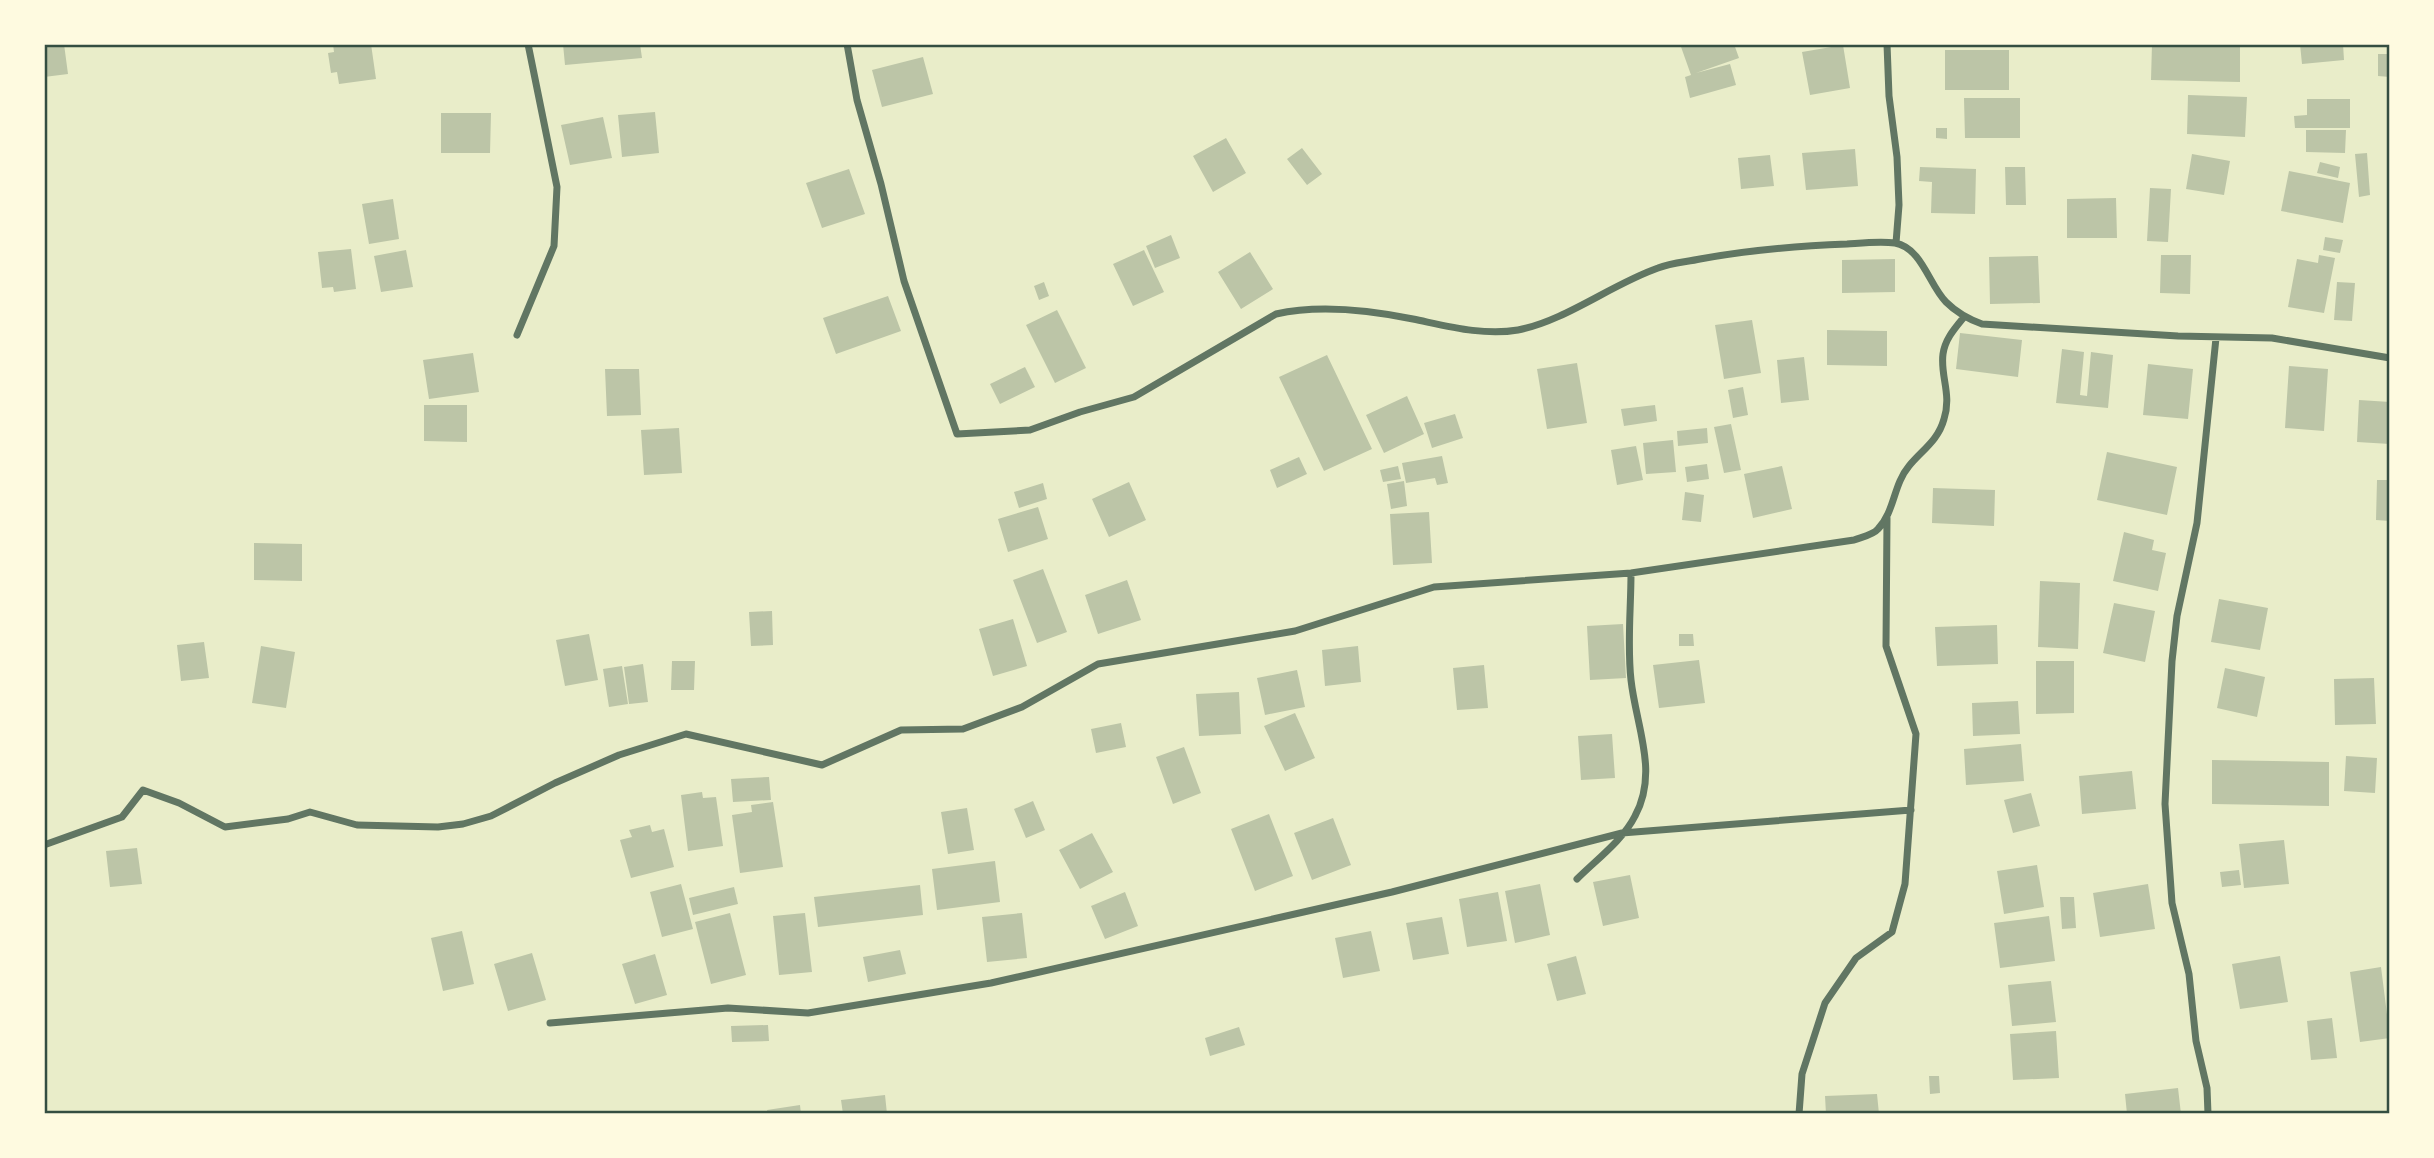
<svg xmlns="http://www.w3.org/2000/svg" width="2434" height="1158" font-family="'Nunito Sans',sans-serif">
  <rect width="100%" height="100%" fill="#e9edc9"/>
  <!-- building -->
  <path fill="#bcc5a7" d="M 44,44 L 64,44 L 68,74 L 44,77 Z
    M 333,44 L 371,44 L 376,79 L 339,84 L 337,72 L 331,73 L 328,53 L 334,52 Z
    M 563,44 L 640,44 L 642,58 L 565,65 Z
    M 1680,44 L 1734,44 L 1739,58 L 1696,73 L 1730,64 L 1736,85 L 1690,98 L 1685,77 L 1691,75 Z
    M 2152,44 L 2240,44 L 2240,82 L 2151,80 Z
    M 2300,44 L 2343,44 L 2344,60 L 2302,64 Z
    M 1843,45 L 1850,88 L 1810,95 L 1802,52 Z
    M 1945,50 L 2009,50 L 2009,90 L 1945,90 Z
    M 2378,54 L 2390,54 L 2390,77 L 2378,76 Z
    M 923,57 L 933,94 L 882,107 L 872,70 Z
    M 2188,95 L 2247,97 L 2245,137 L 2187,134 Z
    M 1964,98 L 2020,98 L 2020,138 L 1965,138 Z
    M 2307,99 L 2350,99 L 2350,128 L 2295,128 L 2294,116 L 2307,115 Z
    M 655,112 L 659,153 L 622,157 L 618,115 Z
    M 441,113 L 491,113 L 490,153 L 441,153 Z
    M 603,117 L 612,158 L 570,165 L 561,125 Z
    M 1936,128 L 1947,128 L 1947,139 L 1936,138 Z
    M 2306,130 L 2346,130 L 2345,153 L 2306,152 Z
    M 1226,138 L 1246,173 L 1213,192 L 1193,156 Z
    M 1302,148 L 1322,174 L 1307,185 L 1287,159 Z
    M 1855,149 L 1858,186 L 1806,190 L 1802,153 Z
    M 2367,153 L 2370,195 L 2359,197 L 2355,154 Z
    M 2192,154 L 2230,161 L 2224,195 L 2186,189 Z
    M 1770,155 L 1774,186 L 1741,189 L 1738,158 Z
    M 2320,162 L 2340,167 L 2338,178 L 2317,173 Z
    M 1920,167 L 1976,169 L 1975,214 L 1931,213 L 1932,182 L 1919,181 Z
    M 2005,167 L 2025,167 L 2026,205 L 2006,205 Z
    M 849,169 L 865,214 L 822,228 L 806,183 Z
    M 2289,171 L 2350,183 L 2343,223 L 2281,211 Z
    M 2150,188 L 2171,189 L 2168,242 L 2147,241 Z
    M 2116,198 L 2117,238 L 2067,238 L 2067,199 Z
    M 393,199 L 399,239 L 369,244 L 362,204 Z
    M 1171,235 L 1180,258 L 1155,268 L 1146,246 Z
    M 2325,237 L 2343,240 L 2340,253 L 2323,250 Z
    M 351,249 L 356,289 L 334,292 L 333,287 L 322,288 L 318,252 Z
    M 406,250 L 413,287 L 381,292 L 374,256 Z
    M 1144,250 L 1164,292 L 1133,306 L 1113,264 Z
    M 1250,252 L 1273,289 L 1241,309 L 1218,272 Z
    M 2161,255 L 2191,255 L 2190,294 L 2160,293 Z
    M 2319,255 L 2335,258 L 2324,313 L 2288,307 L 2297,259 L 2318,263 Z
    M 2038,256 L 2040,303 L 1990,304 L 1989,257 Z
    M 1895,259 L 1895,292 L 1842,293 L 1842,260 Z
    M 1044,282 L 1049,296 L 1039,300 L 1034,286 Z
    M 2337,282 L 2355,283 L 2352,321 L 2334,320 Z
    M 888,296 L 901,331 L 836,354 L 823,318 Z
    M 1057,310 L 1086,368 L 1055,383 L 1026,325 Z
    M 1752,320 L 1761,373 L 1724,379 L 1715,325 Z
    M 1827,330 L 1887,331 L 1887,366 L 1827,365 Z
    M 1960,333 L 2022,340 L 2018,377 L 1956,369 Z
    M 2062,349 L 2084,352 L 2080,395 L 2087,396 L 2091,352 L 2113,355 L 2108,408 L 2056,403 Z
    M 473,353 L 479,392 L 429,399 L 423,360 Z
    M 1327,355 L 1372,449 L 1324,471 L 1279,377 Z
    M 1804,357 L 1809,400 L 1781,403 L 1777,360 Z
    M 1577,363 L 1587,423 L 1547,429 L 1537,369 Z
    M 2148,364 L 2193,369 L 2188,419 L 2143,415 Z
    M 2289,366 L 2328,369 L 2324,431 L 2285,428 Z
    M 1025,367 L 1035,387 L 1000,404 L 990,384 Z
    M 605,369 L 639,369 L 641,415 L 607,416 Z
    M 1743,387 L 1748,415 L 1733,418 L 1728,390 Z
    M 1407,396 L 1424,434 L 1384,453 L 1366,415 Z
    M 2359,400 L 2390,402 L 2390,444 L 2357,442 Z
    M 424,405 L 467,405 L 467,442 L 424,441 Z
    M 1655,405 L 1657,421 L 1624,426 L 1621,409 Z
    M 1455,414 L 1463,438 L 1432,448 L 1424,423 Z
    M 1731,424 L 1741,470 L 1724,473 L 1714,427 Z
    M 679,428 L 682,473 L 644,475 L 641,430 Z
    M 1707,428 L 1708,443 L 1678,446 L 1677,431 Z
    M 1673,440 L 1676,472 L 1646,474 L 1643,443 Z
    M 1636,446 L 1643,480 L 1617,485 L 1611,450 Z
    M 2107,452 L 2177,467 L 2167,515 L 2097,500 Z
    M 1442,456 L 1448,483 L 1437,485 L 1435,478 L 1406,483 L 1402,463 Z
    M 1299,457 L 1307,474 L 1277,488 L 1270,470 Z
    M 1707,464 L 1709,479 L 1687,482 L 1685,467 Z
    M 1398,466 L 1401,479 L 1383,482 L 1380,470 Z
    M 1782,466 L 1792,509 L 1753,518 L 1744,474 Z
    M 2377,480 L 2390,480 L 2390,521 L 2376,520 Z
    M 1404,481 L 1407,506 L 1391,509 L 1387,484 Z
    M 1129,482 L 1146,520 L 1109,537 L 1092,499 Z
    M 1043,483 L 1047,499 L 1019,508 L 1014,492 Z
    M 1933,488 L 1995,490 L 1994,526 L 1932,523 Z
    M 1685,492 L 1704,495 L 1701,522 L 1682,520 Z
    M 1038,507 L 1048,539 L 1008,552 L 998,519 Z
    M 1429,512 L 1432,563 L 1393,565 L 1390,514 Z
    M 2124,532 L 2154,540 L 2152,550 L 2166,553 L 2158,591 L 2113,581 Z
    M 254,543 L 302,544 L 302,581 L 254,580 Z
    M 1043,569 L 1067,632 L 1037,643 L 1013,580 Z
    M 1127,580 L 1141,620 L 1098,634 L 1085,595 Z
    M 2040,581 L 2080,583 L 2078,649 L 2038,647 Z
    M 2219,599 L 2268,608 L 2260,650 L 2211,642 Z
    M 2114,603 L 2155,611 L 2145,662 L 2103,653 Z
    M 772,611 L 773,645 L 751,646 L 749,612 Z
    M 1013,619 L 1027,666 L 993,676 L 979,629 Z
    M 1623,624 L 1626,678 L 1590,680 L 1587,626 Z
    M 1997,625 L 1998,664 L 1937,666 L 1935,627 Z
    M 589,634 L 598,680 L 565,686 L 556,640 Z
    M 1679,634 L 1693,634 L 1694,646 L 1679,646 Z
    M 204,642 L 209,678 L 181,681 L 177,645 Z
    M 261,646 L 295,652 L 286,708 L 252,703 Z
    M 1358,646 L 1361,682 L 1325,686 L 1322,650 Z
    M 1699,660 L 1705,703 L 1659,708 L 1653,665 Z
    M 672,661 L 695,661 L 694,690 L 671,690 Z
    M 2036,661 L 2074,661 L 2074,713 L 2036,714 Z
    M 643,664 L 648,702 L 629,704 L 624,667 Z
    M 1484,665 L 1488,708 L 1457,710 L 1453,668 Z
    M 622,666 L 628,704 L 609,707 L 603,669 Z
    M 2225,668 L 2265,677 L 2257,717 L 2217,708 Z
    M 1297,670 L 1305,707 L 1265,715 L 1257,678 Z
    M 2374,678 L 2376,724 L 2335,725 L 2334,679 Z
    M 1239,692 L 1241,734 L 1199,736 L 1196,694 Z
    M 2018,701 L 2020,734 L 1973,736 L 1972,703 Z
    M 1295,713 L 1315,758 L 1285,771 L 1264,726 Z
    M 1121,723 L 1126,747 L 1096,753 L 1091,729 Z
    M 1612,734 L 1615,778 L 1581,780 L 1578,736 Z
    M 2021,744 L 2024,781 L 1966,785 L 1964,749 Z
    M 1184,747 L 1201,793 L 1173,804 L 1156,757 Z
    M 2346,756 L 2377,758 L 2375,793 L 2344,791 Z
    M 2212,760 L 2329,762 L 2329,806 L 2212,804 Z
    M 2132,771 L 2136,809 L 2082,814 L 2079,776 Z
    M 769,777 L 771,800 L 733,802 L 731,779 Z
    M 702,792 L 703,798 L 716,797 L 723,846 L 688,851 L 681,795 Z
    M 2031,793 L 2040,826 L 2013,833 L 2004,800 Z
    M 1033,801 L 1045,830 L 1026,838 L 1014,809 Z
    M 773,802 L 783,867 L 740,873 L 732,815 L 752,812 L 751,805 Z
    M 967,808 L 974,850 L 948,854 L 941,812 Z
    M 1269,814 L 1293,876 L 1255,891 L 1231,829 Z
    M 1333,818 L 1351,865 L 1312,880 L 1294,833 Z
    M 650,825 L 652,832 L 664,829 L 674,867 L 631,878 L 620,840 L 632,837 L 629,830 Z
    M 1092,833 L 1113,872 L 1080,889 L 1059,850 Z
    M 2284,840 L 2289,884 L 2244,888 L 2239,844 Z
    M 137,848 L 142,884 L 110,887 L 106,851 Z
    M 995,861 L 1000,902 L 937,910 L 932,869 Z
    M 2037,865 L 2044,907 L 2004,914 L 1997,871 Z
    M 2239,870 L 2241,885 L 2222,887 L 2220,872 Z
    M 1630,875 L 1639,918 L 1603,926 L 1593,882 Z
    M 681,884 L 693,929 L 662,937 L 650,892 Z
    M 1540,884 L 1550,935 L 1515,943 L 1505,891 Z
    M 2148,884 L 2155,929 L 2100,937 L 2093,893 Z
    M 920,885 L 923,915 L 818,927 L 814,897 Z
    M 734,887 L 738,904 L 693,915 L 689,898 Z
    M 1125,892 L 1138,926 L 1105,939 L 1091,906 Z
    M 1498,892 L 1507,941 L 1467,947 L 1459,899 Z
    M 2060,897 L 2074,897 L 2076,928 L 2062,929 Z
    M 730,913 L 746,975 L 711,984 L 695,922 Z
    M 805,913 L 812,972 L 779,975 L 773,916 Z
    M 1022,913 L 1027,958 L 987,962 L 982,917 Z
    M 2049,916 L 2055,961 L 2000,968 L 1994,923 Z
    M 1442,917 L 1449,954 L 1413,960 L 1406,923 Z
    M 462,931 L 474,984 L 443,991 L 431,938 Z
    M 1371,931 L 1380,971 L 1343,978 L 1335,938 Z
    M 900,950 L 906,974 L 868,982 L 863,957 Z
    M 532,953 L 546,1000 L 508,1011 L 494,964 Z
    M 655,954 L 667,995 L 635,1004 L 622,964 Z
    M 1576,956 L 1586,994 L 1557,1001 L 1547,964 Z
    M 2280,956 L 2288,1002 L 2240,1009 L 2232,964 Z
    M 2381,967 L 2390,1038 L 2360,1042 L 2350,972 Z
    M 2051,981 L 2056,1022 L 2012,1026 L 2008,985 Z
    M 2332,1018 L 2337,1058 L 2311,1060 L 2307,1021 Z
    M 768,1025 L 769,1041 L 732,1042 L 731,1026 Z
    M 1239,1027 L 1245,1045 L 1210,1056 L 1205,1038 Z
    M 2056,1031 L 2059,1078 L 2013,1080 L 2010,1034 Z
    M 1929,1076 L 1939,1076 L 1940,1093 L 1930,1094 Z
    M 2178,1088 L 2181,1114 L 2127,1114 L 2125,1094 Z
    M 1877,1094 L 1879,1114 L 1826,1114 L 1825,1096 Z
    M 885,1095 L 887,1114 L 843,1114 L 841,1100 Z
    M 800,1105 L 801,1114 L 768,1114 L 767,1110 Z"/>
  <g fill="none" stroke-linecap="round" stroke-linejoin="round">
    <!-- minor -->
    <path stroke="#617663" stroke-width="7" d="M 847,44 L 857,100 L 881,184 L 904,281 L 957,434 L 1030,430 L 1080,412 L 1134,397 L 1276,314 C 1320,304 1369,310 1413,319 C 1447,326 1483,336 1518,330 C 1565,321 1612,284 1658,268 C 1671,263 1686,262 1700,259 C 1749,250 1797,246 1847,244 C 1862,243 1880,241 1895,243 C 1922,248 1929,285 1946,302 C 1956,312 1968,319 1982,324 L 2178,336 L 2272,338 L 2390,358
      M 1887,44 L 1889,96 L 1897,157 L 1899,205 L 1896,243
      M 517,335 L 554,246 L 557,187 L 528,44
      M 44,845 L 122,817 L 143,790 L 179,803 L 225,827 L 288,819 L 310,812 L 357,825 L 438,827 L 463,824 L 491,816 L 555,783 L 619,755 L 686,734 L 822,765 L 901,730 L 963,729 L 1022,707 L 1098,664 L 1295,631 L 1434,587 L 1631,573 L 1854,540 C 1862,537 1873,535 1878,529 C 1895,511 1893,485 1909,466 C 1922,450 1938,441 1944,419 C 1952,394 1940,376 1943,354 C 1945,339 1955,328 1964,317
      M 1577,879 C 1596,860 1623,840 1635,816 C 1659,772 1636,726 1631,680 C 1627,645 1631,608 1631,573
      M 550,1023 L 728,1008 L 808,1013 L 991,983 L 1392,892 L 1622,833 L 1911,810
      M 1799,1114 L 1802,1074 L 1825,1003 L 1856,958 L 1892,932 L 1905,884 L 1916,734 L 1886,646 L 1887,518
      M 2208,1114 L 2207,1088 L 2196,1041 L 2189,974 L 2172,903 L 2165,804 L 2172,661 L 2177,616 L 2197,523 L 2216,338"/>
  </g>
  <!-- border -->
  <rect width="2434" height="1158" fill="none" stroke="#fefae0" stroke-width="91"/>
  <rect x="46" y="46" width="2342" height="1066" fill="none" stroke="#344e41" stroke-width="2.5"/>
</svg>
